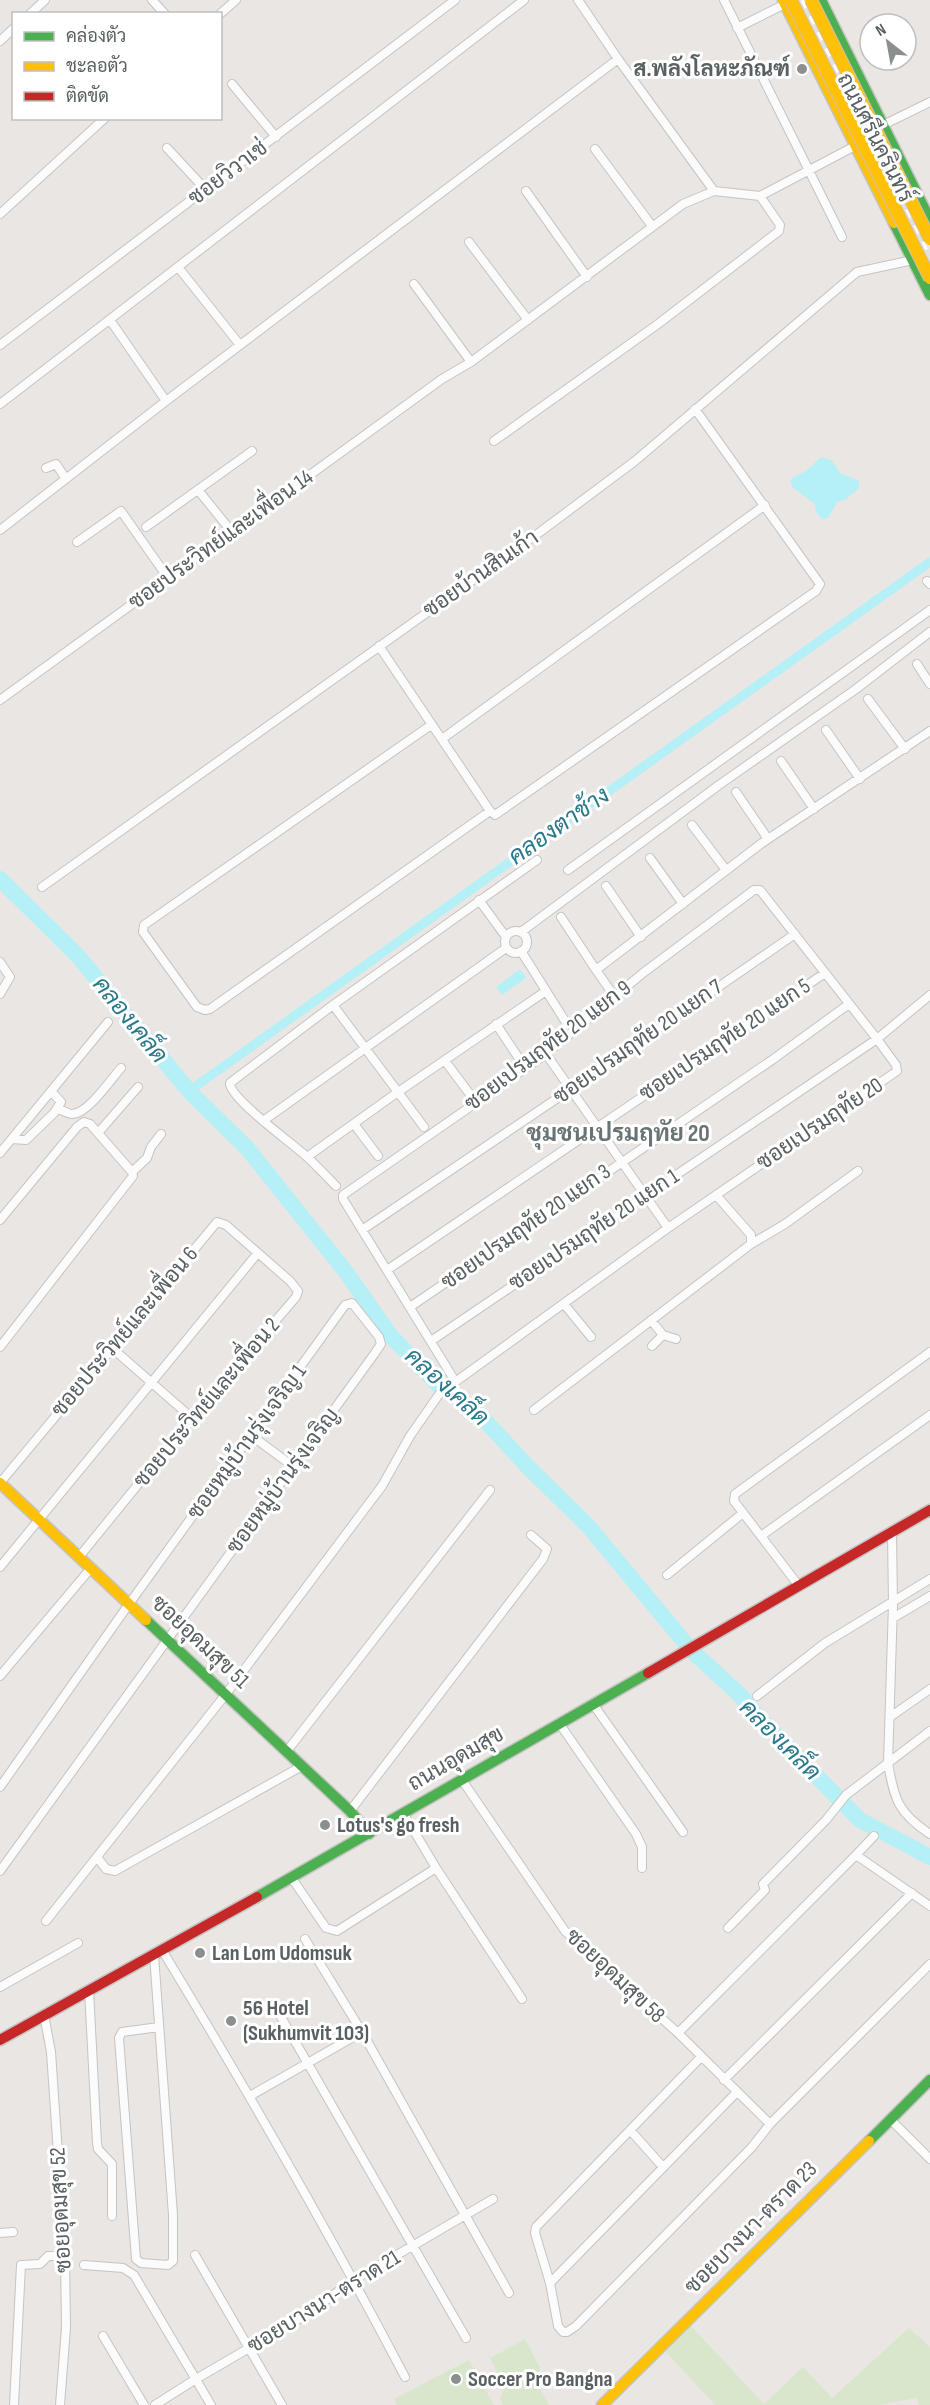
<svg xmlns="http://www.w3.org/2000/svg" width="930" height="2405" font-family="'Sofia Sans Condensed',Sarabun,sans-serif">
  <rect width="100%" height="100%" fill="#eae6e3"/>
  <!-- green -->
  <path fill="#d8e7cc" d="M 690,2325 L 764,2404 L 803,2367 L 832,2398 L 909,2328 L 930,2347 L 930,2405 L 919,2405 L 917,2398 L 878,2405 L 715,2405 L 666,2352 Z
    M 525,2339 L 540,2368 L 535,2380 L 549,2405 L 503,2405 L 500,2398 L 505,2387 L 490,2358 Z
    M 469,2360 L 494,2405 L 397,2405 L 394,2399 Z"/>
  <!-- water -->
  <path fill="#b5f0f7" d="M 822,457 L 832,461 L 840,473 L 859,481 L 859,488 L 845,500 L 837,502 L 828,518 L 822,519 L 816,512 L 815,504 L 793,488 L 790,481 C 795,474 801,474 807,470 C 813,466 816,460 822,457 Z
    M 520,969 L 526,978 L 502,995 L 496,987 Z"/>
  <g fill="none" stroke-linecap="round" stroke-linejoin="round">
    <!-- canal -->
    <path stroke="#b5f0f7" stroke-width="9" d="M 189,1091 L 930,562"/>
    <!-- river -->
    <path stroke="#b5f0f7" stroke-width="16" d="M 0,879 L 78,956 L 189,1091 L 247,1148 L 346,1272 L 390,1335 L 435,1382 L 482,1417 L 527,1466 L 589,1527 L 691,1650 L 739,1694 L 765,1724 L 860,1820 L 930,1857"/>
    <!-- street casing -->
    <g stroke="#c4c4c3" stroke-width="10">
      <path id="street" d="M 152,0 L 165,14
        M 578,0 L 618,59 L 714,191
        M 724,0 L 842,237
        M 30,14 L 45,0
        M 220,14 L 236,0
        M 737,28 L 785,4
        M 0,41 L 14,28
        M 232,84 L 276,137
        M 167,148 L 206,190
        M 595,149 L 652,226
        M 526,191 L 587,277
        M 0,214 L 105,118
        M 469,242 L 528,320
        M 178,267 L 240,345
        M 414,284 L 471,362
        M 110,320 L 166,401
        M 0,345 L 455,0
        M 0,404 L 524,0
        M 494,441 L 658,324 L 779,231 L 780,225 L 760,196
        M 46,468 L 56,464 L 66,479
        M 198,490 L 232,532
        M 146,527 L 252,451
        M 0,530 L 166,401 L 618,59
        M 77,542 L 121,511 L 168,578
        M 927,581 L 930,584
        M 379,646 L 490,811 L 495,815 L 816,591 L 820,584 L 695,409
        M 917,664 L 930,684
        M 868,699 L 905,749
        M 0,700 L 442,379 L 471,362 L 683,204 L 714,191 L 760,196 L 855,146 L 883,125 L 930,102
        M 431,725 L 144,925 L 143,932 L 197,1007 L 205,1010 L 210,1009 L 490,811
        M 826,730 L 860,779
        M 442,739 L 765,505
        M 781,761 L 814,809
        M 736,792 L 768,839
        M 692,825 L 726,870
        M 650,858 L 683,904
        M 568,870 L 930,610
        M 606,886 L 641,937
        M 42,887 L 540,532 L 635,461 L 857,272 L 913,260
        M 479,900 L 506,937
        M 561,917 L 596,970 L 762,843 L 930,731
        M505 942a11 11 0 1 1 22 0a11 11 0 1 1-22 0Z
        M 521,932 L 719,785 L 856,689 L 930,632
        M 521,951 L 567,1024
        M 0,962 L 10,977 L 0,994
        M 596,970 L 610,990
        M 333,1005 L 424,1127
        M 496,1024 L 520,1060
        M 546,1054 L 668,1228
        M 445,1061 L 469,1093
        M 58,1109 C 62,1110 68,1114 72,1114 C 88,1114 111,1079 121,1068
        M 263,1121 L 506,948
        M 354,1124 L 378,1156
        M 98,1133 L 138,1087
        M 12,1139 L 26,1140 L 54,1113 L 61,1102 L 51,1091
        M 0,1153 L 108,1022
        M 307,1157 L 398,1092 L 546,991
        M 132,1172 L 147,1158 L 151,1147 L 161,1134
        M 336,1186 C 326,1176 317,1166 306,1156 C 293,1144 229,1098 230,1083 L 333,1005 L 537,860
        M 0,1220 L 77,1127 L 84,1122 L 90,1124 L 132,1172 L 133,1176 L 0,1347
        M 362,1230 L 571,1089 L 795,934
        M 751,1244 L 785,1224 L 858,1171
        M 387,1270 L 825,973
        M 564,1304 L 591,1337
        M 410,1307 L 772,1060 L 849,1004
        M 651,1320 L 663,1335 L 676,1339
        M 431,1341 L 877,1039 L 930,995
        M 652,1346 L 663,1335
        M 112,1348 L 192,1418
        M 534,1410 L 751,1244 L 751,1235 L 716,1195
        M 252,1436 L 294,1467
        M 0,1483 L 217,1222 L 226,1225 L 290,1281 L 298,1291 L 296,1297 L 192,1418 L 79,1557
        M 892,1534 L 893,1604 L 888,1763 C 894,1799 898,1813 930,1834
        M 761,1536 L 930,1415
        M 0,1567 L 257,1254
        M 667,1575 L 743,1513
        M 799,1586 L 734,1501 L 735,1494 L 930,1352
        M 893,1618 L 930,1596
        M 0,1676 L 91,1568
        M 757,1696 L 825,1643 L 930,1579
        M 593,1704 L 683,1832
        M 890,1717 L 930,1689
        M 559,1723 L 636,1834 L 642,1847 L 642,1868
        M 287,1751 L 490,1490
        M 462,1780 L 565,1931 L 678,2033 L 770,2124
        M 0,1787 L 129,1604 L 345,1305 L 352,1303 L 379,1337 L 381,1344 L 375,1353 L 0,1871
        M 350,1811 L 543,1559 L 547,1549 L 531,1535
        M 856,1855 L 874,1836
        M 97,1857 L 106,1869 L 115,1871 L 302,1766
        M 436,1868 L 522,1999
        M 291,1877 L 326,1928 L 337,1931 L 436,1868 L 404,1814
        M 46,1921 L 226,1694 L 382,1486 L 410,1436 L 440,1393 L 668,1228 L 897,1071 L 896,1065 L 877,1039 L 760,890 L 754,890 L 643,973 L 546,1054 L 343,1195 L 343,1199 L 455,1381
        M 728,1928 L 765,1890 L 763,1884 L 826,1820 L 846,1795 L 930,1731
        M 162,1950 C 247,2090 329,2232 405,2377
        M 154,1955 L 173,2215 L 173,2261 L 168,2265 L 141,2263 L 136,2259 L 119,2038 L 122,2032 L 159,2027
        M 0,1987 L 78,1943
        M 89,1990 L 97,2143 L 98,2149 L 112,2164 L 112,2216
        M 44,2015 L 51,2052 L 65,2256 L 66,2328 L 60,2405
        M 281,2017 L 466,2338
        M 362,2032 L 509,2293
        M 678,2033 L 856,1855 L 930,1906
        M 701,2057 L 536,2227 L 535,2233 L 550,2283 L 558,2326 L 563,2332 L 567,2332 L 576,2326 L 752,2147 L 770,2124 L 930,1964
        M 724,2080 L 912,1893
        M 250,2096 L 362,2032 L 305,1939
        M 890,2119 L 930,2159
        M 630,2130 L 663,2167
        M 0,2233 L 13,2232
        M 195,2255 L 282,2405
        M 84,2265 L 123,2268 L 134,2275 L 211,2405
        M 550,2283 L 737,2092
        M 103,2336 L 144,2405
        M 14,2405 L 21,2265 L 40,2264 L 48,2256 L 65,2256
        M 155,2405 L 196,2379 L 304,2316 L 354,2280 L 493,2199"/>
    </g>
    <!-- fast casing -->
    <g stroke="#c3c4c3" stroke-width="13">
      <path id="fast" d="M 821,0 L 930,220
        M 894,223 L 930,295
        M 146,1620 L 350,1811 L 369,1834
        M 257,1897 L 648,1673
        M 869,2141 L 930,2080"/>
    </g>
    <!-- slow casing -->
    <g stroke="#c3c4c3" stroke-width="13">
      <path id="slow" d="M 783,0 L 894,223
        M 0,1483 L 146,1620
        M 602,2405 L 869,2141"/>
    </g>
    <!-- jam casing -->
    <g stroke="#c3c4c3" stroke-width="13">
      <path id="jam" d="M 648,1673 L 930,1510
        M 0,2040 L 257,1897"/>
    </g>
    <!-- street -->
    <use href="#street" stroke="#fcfbfb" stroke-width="8"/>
    <!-- fast -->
    <use href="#fast" stroke="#4caf50" stroke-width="10"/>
    <!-- slow -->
    <use href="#slow" stroke="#ffc107" stroke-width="10"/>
    <!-- jam -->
    <use href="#jam" stroke="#c62828" stroke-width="10"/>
    <!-- rail casing -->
    <g stroke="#e1e1e0" stroke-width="5">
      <path id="rail" d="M 802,0 L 930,256"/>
    </g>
    <!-- rail -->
    <use href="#rail" stroke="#fff" stroke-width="3" stroke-dasharray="9" stroke-linecap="butt"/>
    <!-- slow-bridge casing -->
    <g stroke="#d5bdae" stroke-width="14" stroke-linecap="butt">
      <path id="slow-bridge" d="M 791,0 L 930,278
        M 811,0 L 930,239"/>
    </g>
    <!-- slow-bridge -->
    <use href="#slow-bridge" stroke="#ffc107" stroke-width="12"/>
  </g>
  <!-- markers -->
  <g fill="#8c8f8f" stroke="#fff" stroke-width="2">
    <circle cx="802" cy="69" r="6"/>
    <circle cx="325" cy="1825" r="6"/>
    <circle cx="200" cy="1953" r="6"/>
    <circle cx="231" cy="2021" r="6"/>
    <circle cx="456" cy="2379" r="6"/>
  </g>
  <g text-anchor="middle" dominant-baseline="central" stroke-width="6" stroke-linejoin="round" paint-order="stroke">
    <!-- poi labels -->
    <g font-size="22" font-weight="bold" fill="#596062" stroke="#fff" text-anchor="start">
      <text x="790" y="69" text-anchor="end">ส.พลังโลหะภัณฑ์</text>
      <text x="337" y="1825">Lotus's go fresh</text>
      <text x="212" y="1953">Lan Lom Udomsuk</text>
      <text x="243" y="2008">56 Hotel<tspan x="243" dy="25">(Sukhumvit 103)</tspan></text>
      <text x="468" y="2379">Soccer Pro Bangna</text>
    </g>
    <!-- street labels -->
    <g font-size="22" fill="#596062" stroke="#fff">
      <text transform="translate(875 138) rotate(63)">ถนนศรีนครินทร์</text>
      <text transform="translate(228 173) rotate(-37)">ซอยวิวาเช่</text>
      <text transform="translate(221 540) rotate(-36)">ซอยประวิทย์และเพื่อน 14</text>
      <text transform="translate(481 574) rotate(-35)">ซอยบ้านสินเก้า</text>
      <text transform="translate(725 1040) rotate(-34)">ซอยเปรมฤทัย 20 แยก 5</text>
      <text transform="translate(638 1042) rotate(-35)">ซอยเปรมฤทัย 20 แยก 7</text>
      <text transform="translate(548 1046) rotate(-37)">ซอยเปรมฤทัย 20 แยก 9</text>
      <text transform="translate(820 1124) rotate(-34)">ซอยเปรมฤทัย 20</text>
      <text transform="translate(526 1227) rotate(-35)">ซอยเปรมฤทัย 20 แยก 3</text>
      <text transform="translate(594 1230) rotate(-34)">ซอยเปรมฤทัย 20 แยก 1</text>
      <text transform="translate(125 1332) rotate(-50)">ซอยประวิทย์และเพื่อน 6</text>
      <text transform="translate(207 1403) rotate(-50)">ซอยประวิทย์และเพื่อน 2</text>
      <text transform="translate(247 1442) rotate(-54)">ซอยหมู่บ้านรุ่งเจริญ 1</text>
      <text transform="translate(283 1481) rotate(-54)">ซอยหมู่บ้านรุ่งเจริญ</text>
      <text transform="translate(200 1642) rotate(43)">ซอยอุดมสุข 51</text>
      <text transform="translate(456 1759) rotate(-30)">ถนนอุดมสุข</text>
      <text transform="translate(615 1976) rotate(43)">ซอยอุดมสุข 58</text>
      <text transform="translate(61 2210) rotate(-93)">ซอยอุดมสุข 52</text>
      <text transform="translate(751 2228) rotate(-45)">ซอยบางนา-ตราด 23</text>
      <text transform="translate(324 2302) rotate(-32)">ซอยบางนา-ตราด 21</text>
    </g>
    <!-- water labels -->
    <g font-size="24" font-style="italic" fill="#2a798b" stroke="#fff">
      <text transform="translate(559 826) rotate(-35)">คลองตาช้าง</text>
      <text transform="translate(130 1020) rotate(51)">คลองเคล็ด</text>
      <text transform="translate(447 1387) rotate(42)">คลองเคล็ด</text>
      <text transform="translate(780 1740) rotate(45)">คลองเคล็ด</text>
    </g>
    <!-- neighbourhood labels -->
    <g font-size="24" font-weight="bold" fill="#697374" stroke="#fff">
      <text x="618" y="1133">ชุมชนเปรมฤทัย 20</text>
    </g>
  </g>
  <!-- legend -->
  <rect x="12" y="12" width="210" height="108" fill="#ffffff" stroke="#bdbfc0" stroke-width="1.5"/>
  <rect x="24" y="32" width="30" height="9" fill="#4caf50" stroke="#bdbfc0" stroke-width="1.5"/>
  <text x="66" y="42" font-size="18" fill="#596062">คล่องตัว</text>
  <rect x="24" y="62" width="30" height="9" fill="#ffc107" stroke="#bdbfc0" stroke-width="1.5"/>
  <text x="66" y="72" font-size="18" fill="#596062">ชะลอตัว</text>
  <rect x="24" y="92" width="30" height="9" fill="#c62828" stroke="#bdbfc0" stroke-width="1.5"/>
  <text x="66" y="102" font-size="18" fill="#596062">ติดขัด</text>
  <!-- north arrow -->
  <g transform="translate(888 42) rotate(329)"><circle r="28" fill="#ffffff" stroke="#bdbfc0" stroke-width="1.5"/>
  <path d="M0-4.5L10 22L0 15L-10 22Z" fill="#8c8f8f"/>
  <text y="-9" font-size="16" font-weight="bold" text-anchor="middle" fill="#596062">N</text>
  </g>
</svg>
